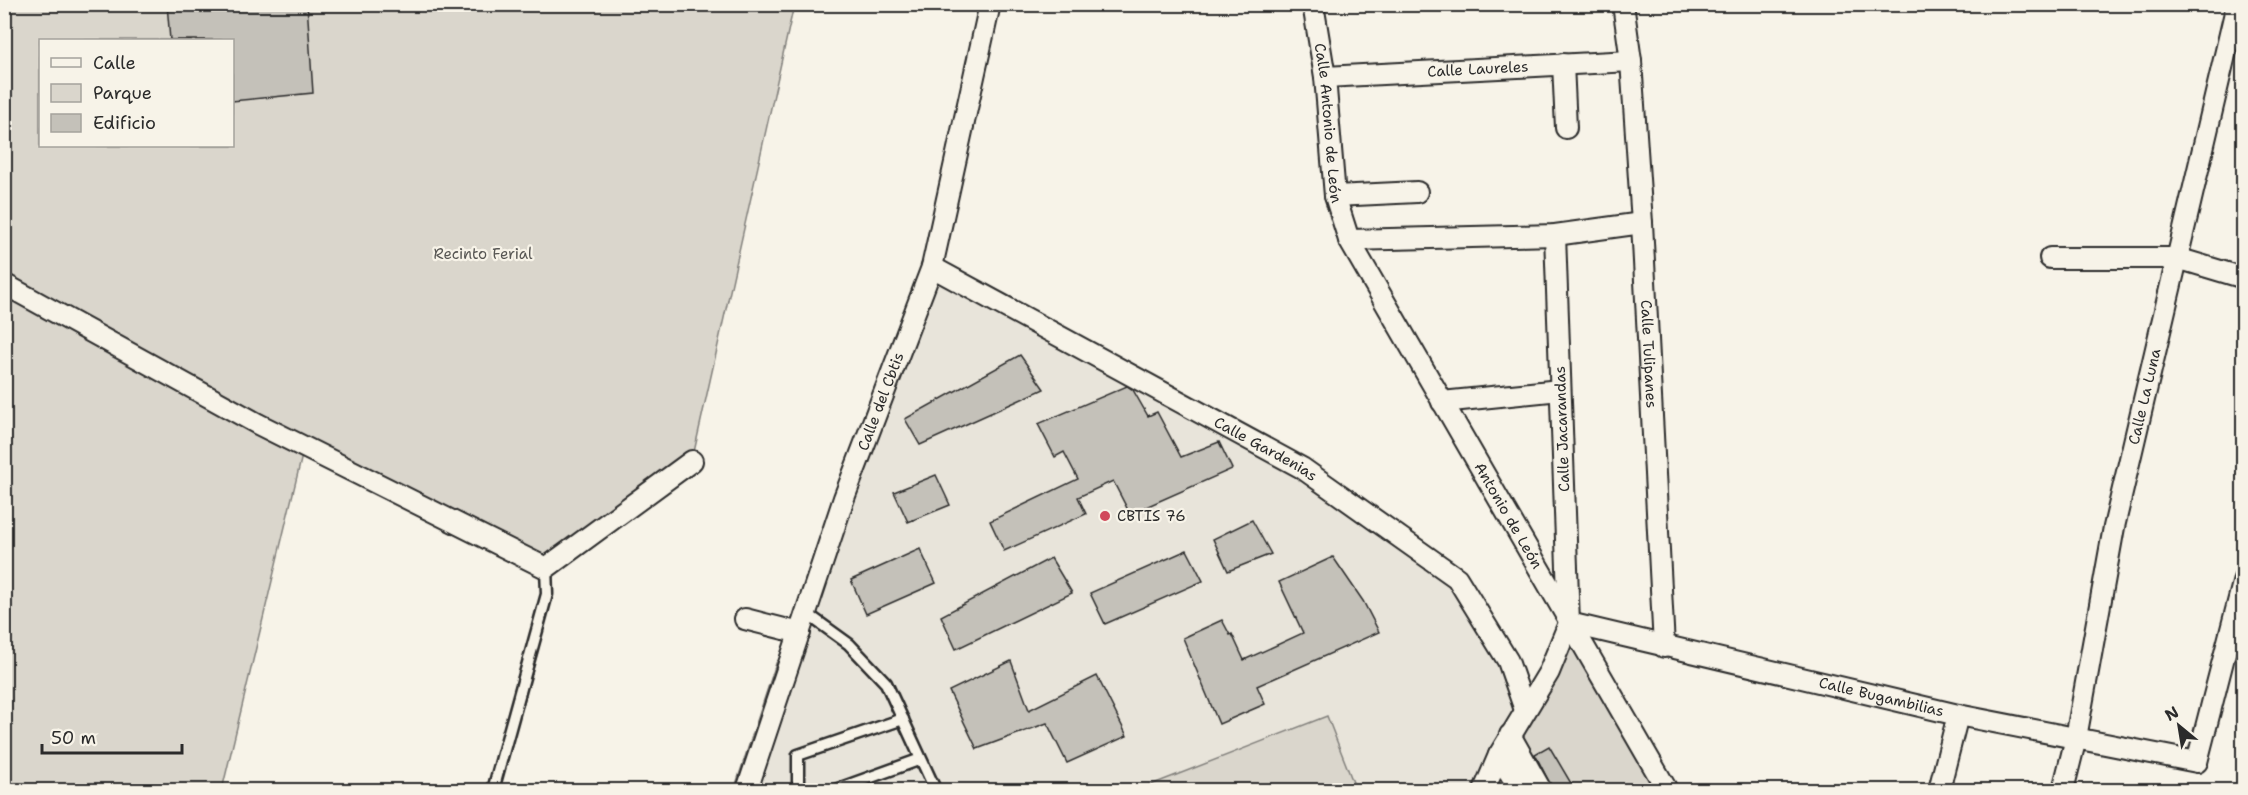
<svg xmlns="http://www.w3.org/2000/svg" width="2248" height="795" font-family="'Shantell Sans',sans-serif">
  <rect width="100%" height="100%" fill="#f7f3e8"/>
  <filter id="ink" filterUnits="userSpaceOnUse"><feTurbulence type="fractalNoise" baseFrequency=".0167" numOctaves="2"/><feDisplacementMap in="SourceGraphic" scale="12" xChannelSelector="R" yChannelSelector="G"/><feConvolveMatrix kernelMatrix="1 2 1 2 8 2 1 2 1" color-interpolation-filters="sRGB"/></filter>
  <g filter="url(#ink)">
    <!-- built -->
    <path fill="#e8e4da" d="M 932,267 L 1276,455 L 1457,578 L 1508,661 L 1523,716 L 1484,790 L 749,790 Z"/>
    <!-- green -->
    <path fill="#dad6cc" stroke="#82807c" stroke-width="1.5" fill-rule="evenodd" d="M 5,5 L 794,5 L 692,461 L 546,568 L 304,447 L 222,790 L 5,790 ZM 40,40 L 232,40 L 232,146 L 40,146 Z
      M 1569,623 L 1667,790 L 1541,790 L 1510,735 Z
      M 1327,716 L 1356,790 L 1138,790 Z"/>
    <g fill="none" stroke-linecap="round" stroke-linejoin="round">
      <!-- stream -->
      <path stroke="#7a7874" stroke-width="5" d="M 736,790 L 778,663"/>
    </g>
    <!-- building -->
    <path fill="#c4c1b9" stroke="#2b2b2b" stroke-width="1.5" d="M 167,4 L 307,4 L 313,93 L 232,101 L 232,40 L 170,40 Z
      M 1020,355 L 1044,389 L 920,445 L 905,419 Z
      M 1127,386 L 1133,390 L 1148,416 L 1157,412 L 1181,457 L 1219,442 L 1232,469 L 1130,514 L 1113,481 L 1078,497 L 1086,514 L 1004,551 L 990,521 L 1078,479 L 1064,452 L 1055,457 L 1038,424 Z
      M 936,475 L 950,505 L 908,522 L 894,492 Z
      M 1252,520 L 1271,554 L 1228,571 L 1213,539 Z
      M 920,549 L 936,583 L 866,614 L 851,580 Z
      M 1187,550 L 1203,581 L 1105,624 L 1090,593 Z
      M 1333,557 L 1363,601 L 1379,632 L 1257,686 L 1265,704 L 1219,724 L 1183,638 L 1222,620 L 1230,635 L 1232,634 L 1244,660 L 1303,633 L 1279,582 Z
      M 1051,558 L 1072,593 L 956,649 L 941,616 Z
      M 1011,661 L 1029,710 L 1097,676 L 1127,736 L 1067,763 L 1047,723 L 977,749 L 949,691 Z
      M 1549,746 L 1575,790 L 1553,790 L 1535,754 Z"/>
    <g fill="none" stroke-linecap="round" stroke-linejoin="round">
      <!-- service casing -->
      <g stroke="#2b2b2b" stroke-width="15">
        <path id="service" d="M 806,613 L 849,644 L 886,683 L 934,787 L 929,790
          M 493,790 L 547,594 L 546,568
          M 798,790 L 798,755 L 903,719
          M 835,790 L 921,759"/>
      </g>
      <!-- minor casing -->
      <g stroke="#2b2b2b" stroke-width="24">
        <g id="minor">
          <path id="s1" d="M 1313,4 L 1325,77 L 1335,196 L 1349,240 L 1667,790"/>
          <path id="s2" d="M 1623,4 L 1631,61 L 1642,223 L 1664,647"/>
          <path d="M 1563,64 L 1566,128"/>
          <path id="s3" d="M 1325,77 L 1631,61"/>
          <path d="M 1335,196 L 1417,192"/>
          <path d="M 1349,240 L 1555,235 L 1642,223"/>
          <path d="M 2050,258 L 2177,258 L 2244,278"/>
          <path id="s4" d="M 932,267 L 1302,468 L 1457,578 L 1508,661 L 1525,710"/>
          <path d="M 4,284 L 258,424 L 546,568 L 692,461"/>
          <path d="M 1442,402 L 1560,390"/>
          <path d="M 745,619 L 800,633"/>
          <path id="s5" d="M 1569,623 L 1958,715 L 2197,762 L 2244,579"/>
          <path d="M 1510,735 L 1541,790"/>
          <path d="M 1499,755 L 1520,790"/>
          <path id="s6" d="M 747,790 L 844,498 L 932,267 L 990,4"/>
          <path d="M 1484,790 L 1499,755 L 1549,672 L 1569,623 L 1555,235"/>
          <path d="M 1939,790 L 1958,715"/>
          <path id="s7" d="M 2063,790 L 2076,738 L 2114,527 L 2237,4"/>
        </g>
      </g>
      <!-- service -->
      <use href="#service" stroke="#f7f3e8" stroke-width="10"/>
      <!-- minor -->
      <use href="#minor" stroke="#f7f3e8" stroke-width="20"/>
    </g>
  </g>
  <!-- markers -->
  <circle fill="#d1495b" stroke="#f7f3e8" stroke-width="2" cx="1105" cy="516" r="6"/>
  <g text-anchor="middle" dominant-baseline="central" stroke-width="4.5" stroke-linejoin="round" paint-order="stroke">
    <!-- street labels -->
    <g font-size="15" fill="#2b2b2b" stroke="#f7f3e8">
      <text stroke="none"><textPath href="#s3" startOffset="153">Calle Laureles</textPath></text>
      <text stroke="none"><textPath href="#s1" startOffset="120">Calle Antonio de León</textPath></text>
      <text stroke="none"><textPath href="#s2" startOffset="351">Calle Tulipanes</textPath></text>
      <text stroke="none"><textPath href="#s7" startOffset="402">Calle La Luna</textPath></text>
      <text stroke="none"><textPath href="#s6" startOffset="411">Calle del Cbtis</textPath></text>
      <text transform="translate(1562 429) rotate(-92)">Calle Jacarandas</text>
      <text stroke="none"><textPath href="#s4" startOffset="380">Calle Gardenias</textPath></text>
      <text stroke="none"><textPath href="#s1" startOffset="558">Antonio de León</textPath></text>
      <text stroke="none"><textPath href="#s5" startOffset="321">Calle Bugambilias</textPath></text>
    </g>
    <!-- park labels -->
    <g font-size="15" fill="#575653" stroke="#f7f3e8">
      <text x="483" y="254">Recinto Ferial</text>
    </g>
    <!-- poi labels -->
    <g font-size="15" fill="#2b2b2b" stroke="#f7f3e8" text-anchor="start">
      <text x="1117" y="516">CBTIS 76</text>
    </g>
  </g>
  <!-- margin -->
  <rect width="2248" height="795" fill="none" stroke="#f7f3e8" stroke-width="24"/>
  <rect x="12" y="12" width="2224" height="771" fill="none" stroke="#2b2b2b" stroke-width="2" filter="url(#ink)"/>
  <!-- legend -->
  <rect x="39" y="39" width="195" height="108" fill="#f7f3e8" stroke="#a5a39c" stroke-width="1.5"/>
  <rect x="51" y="58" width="30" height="9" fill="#f7f3e8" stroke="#a5a39c" stroke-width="1.5"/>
  <text x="93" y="69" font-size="18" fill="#2b2b2b">Calle</text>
  <rect x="51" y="84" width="30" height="18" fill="#dad6cc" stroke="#a5a39c" stroke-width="1.5"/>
  <text x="93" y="99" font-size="18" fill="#2b2b2b">Parque</text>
  <rect x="51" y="114" width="30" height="18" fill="#c4c1b9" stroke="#a5a39c" stroke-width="1.5"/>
  <text x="93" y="129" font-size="18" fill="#2b2b2b">Edificio</text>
  <!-- north arrow -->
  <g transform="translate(2179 726) rotate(330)" stroke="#f7f3e8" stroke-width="4.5" paint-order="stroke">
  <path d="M0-4.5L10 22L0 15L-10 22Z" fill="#2b2b2b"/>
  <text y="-9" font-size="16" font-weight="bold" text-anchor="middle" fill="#2b2b2b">N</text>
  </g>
  <!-- scale -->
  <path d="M42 744v9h140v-9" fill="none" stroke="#2b2b2b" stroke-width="3"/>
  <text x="51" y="744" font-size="18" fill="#2b2b2b" stroke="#f7f3e8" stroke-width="4.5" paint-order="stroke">50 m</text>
</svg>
